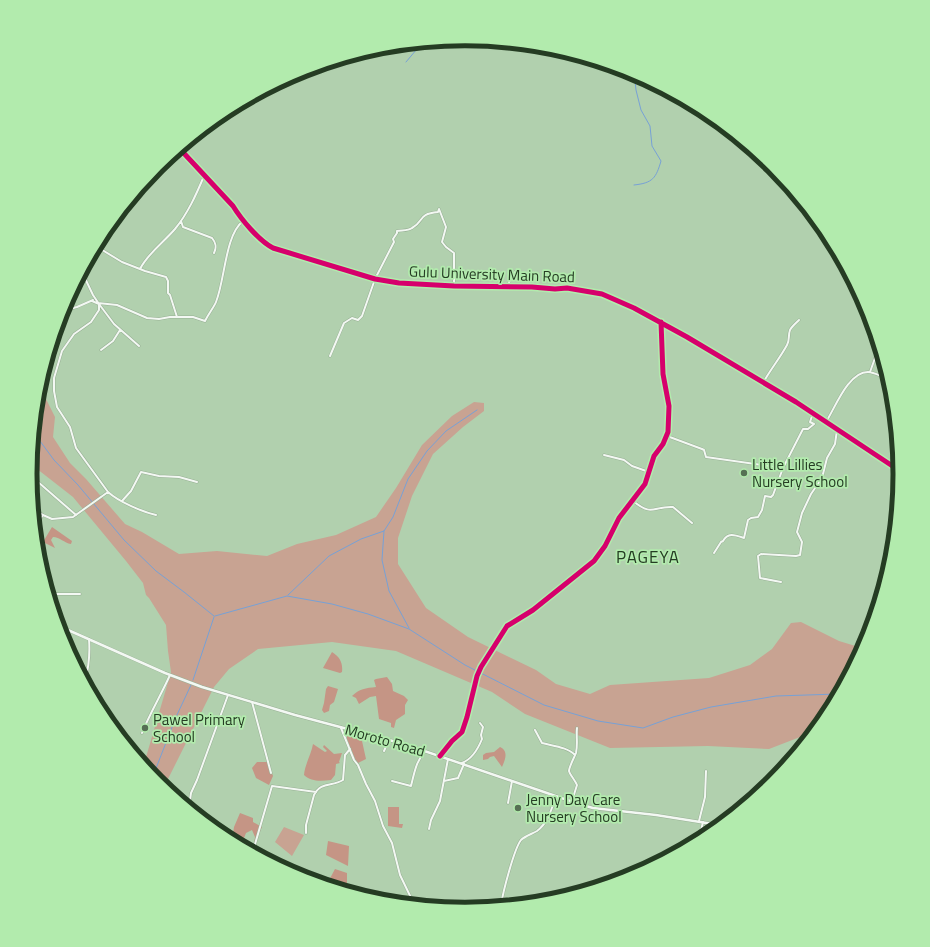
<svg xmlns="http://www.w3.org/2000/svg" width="930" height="947" font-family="'Titillium Web',sans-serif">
  <rect width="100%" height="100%" fill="#b1d0ae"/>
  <!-- green -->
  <path fill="#c8a392" d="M 40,382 L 41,389 L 55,417 L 53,437 L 70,463 L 86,479 L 125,524 L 142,532 L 179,554 L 217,551 L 267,556 L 297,544 L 336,535 L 376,517 L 396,488 L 422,445 L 452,416 L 474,402 L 484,403 L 484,411 L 463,427 L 433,454 L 412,496 L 398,538 L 398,564 L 426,608 L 468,637 L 536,670 L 556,684 L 590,694 L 610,685 L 709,678 L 750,665 L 772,649 L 791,623 L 801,622 L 839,641 L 862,648 L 827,715 L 813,732 L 769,749 L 708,746 L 610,748 L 525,714 L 492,692 L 396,651 L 332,642 L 258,649 L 229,669 L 214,687 L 164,787 L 157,781 L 144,764 L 171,672 L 168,651 L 166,625 L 149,598 L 146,595 L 143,583 L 126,561 L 73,497 L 32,465 L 31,462 L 38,388 Z
    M 284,827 L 304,835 L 292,856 L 275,842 Z"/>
  <!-- forest -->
  <path fill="#c59585" d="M 52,527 L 72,541 L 71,544 C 64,543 60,537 53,537 L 51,540 L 55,548 L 43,542 Z
    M 332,652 C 340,657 343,663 342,672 L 340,673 L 323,668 Z
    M 387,677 L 392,684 L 393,691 L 404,696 L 408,700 L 405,705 L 405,714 L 396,720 L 394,728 L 391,727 L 391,723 L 379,719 L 376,696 L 370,697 L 359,704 L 356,698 L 352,696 C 359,689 366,688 376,687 L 374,680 L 376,679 Z
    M 328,686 L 338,689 L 334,702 L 330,705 L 329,711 L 324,713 L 322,710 L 324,703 L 326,689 Z
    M 350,734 L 359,736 L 362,741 L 366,759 L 358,763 L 355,759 L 347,739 L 347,736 Z
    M 313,744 L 325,752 L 327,751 L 323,747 L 324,745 L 334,754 L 342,753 L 339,762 L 340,763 L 336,764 L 335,775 L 331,780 C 321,781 311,782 304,775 C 305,764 311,755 313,744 Z
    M 500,747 C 509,751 505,760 502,767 L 494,756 L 490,757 L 488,759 L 483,760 L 483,755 L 486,753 L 494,752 Z
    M 257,762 L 268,762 L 273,776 L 269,785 L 256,778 L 252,768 Z
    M 388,807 L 399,807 L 399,824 L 403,824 L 402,828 L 388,826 Z
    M 240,813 L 253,818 L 253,822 L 262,827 L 254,844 L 255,837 L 252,830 L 246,833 L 244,838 L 249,842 L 248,844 L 243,846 L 232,840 L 234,827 Z
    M 328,841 L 349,846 L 348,866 L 326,855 Z
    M 335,869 L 347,873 L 347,890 L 327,884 Z"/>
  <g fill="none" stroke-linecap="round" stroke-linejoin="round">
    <!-- stream -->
    <path stroke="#77a1d6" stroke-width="1" d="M 588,58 L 613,74 L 629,73
      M 406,62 L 422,43
      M 629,71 L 635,81 L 636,90 L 641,110 L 650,126 L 652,146 L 661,161 C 656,178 653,183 634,185
      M 34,433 L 54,460 L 78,485 L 124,540 L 156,571 L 184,592 L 214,616
      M 384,531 L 382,560 L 389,591 L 409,628
      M 288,595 L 329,556 L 361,539 L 384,531 L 393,517 L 408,479 L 427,451 L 446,431 L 477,410
      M 215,616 L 287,596 L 332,604 L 368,614 L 409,629 L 465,665 L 544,705 L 598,721 L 643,728 L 673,717 L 711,707 L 776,696 L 838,694
      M 193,680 L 214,617
      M 153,776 L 176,717 L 191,685"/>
    <!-- street casing -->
    <g stroke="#97af94" stroke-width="3">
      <path id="street" d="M 183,152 L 195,139 L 201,130
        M 181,221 L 183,227 L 212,238 C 216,243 217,247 214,253
        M 99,248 L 122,262 L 145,271 L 166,277 L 168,281 L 168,293 L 170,295 L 177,317
        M 92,253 L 99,247 L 104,231
        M 140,269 C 148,253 164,242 175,229 C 188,213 196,195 204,176
        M 82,272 L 93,295 L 99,304 L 99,310 L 91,322 L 74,334 L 62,351 L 54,378 L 54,391 L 57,407 L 70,427 L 76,448 L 108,492 C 119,502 143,512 156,515
        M 508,287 L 510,279 L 516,271
        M 92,301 L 99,304 L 114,324 L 139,346
        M 98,303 L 117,305 L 147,318 L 159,319 L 170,317 L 193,317 L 205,321 C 209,313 214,307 216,302 C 225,280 225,235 243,221
        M 62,311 L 77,307 L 93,300
        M 101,350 L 113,341 L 120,330
        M 330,356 L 344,323 L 352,318 L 358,320 L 362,316 L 375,279 L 394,242 L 393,239 L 397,233 L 397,231 C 402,230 408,231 412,228 C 425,221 417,214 438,212 L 439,209 L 446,227 L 442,242 L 446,247 L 454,253 L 454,286
        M 870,372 L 879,347
        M 763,383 C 770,370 780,358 787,345 C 790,340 788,335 790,330 C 792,326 796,323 799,320
        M 826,422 C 835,408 848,372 868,372 C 874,372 882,377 889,379
        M 667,436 L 702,449 L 704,450 L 706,457 L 783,468
        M 604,455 L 624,460 L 632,466 L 649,472
        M 30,475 L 76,515
        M 122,501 L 131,491 L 141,472 L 159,476 L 179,477 L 197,482
        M 633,501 C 653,517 652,506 673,507 L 692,523
        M 33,508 L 43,515
        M 35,526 L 43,515 L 52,519 L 73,517 L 108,492
        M 714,553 L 721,542 L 723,541 C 728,532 735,535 744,538 L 748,520 L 751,518 L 758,517 L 762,510 L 765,496 L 771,497 L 773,495 L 783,468 L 803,429 L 808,429 L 814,424 L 810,422 L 813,413
        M 781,582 L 760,578 L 758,556 L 761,554 L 796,556 L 800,555 L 802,542 L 797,532 L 802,513 L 811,494 L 822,478 L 827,458 L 835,444 L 837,430
        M 50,598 L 55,594 L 80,594
        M 85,681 C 89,667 90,653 89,639
        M 252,702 L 271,773
        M 341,728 L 354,760 L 358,765 L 366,784 L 375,801 L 383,826 L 392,843 L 400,875 L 414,904
        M 535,730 L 542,743 C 553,746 567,747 575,755
        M 142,733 C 150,713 161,695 170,675
        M 384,751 L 389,740
        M 440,756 L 452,741 L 462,732 L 467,717 L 477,676 L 481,667 L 507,626 L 533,610 L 594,561 L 605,546 L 619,518 L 645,484 L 654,456 L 663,444 L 668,432 L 669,406 L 662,368 L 661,324
        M 462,763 C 472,759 478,749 482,739 L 481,735 L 483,727 L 480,723
        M 392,781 L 411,786 C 414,774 416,761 425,751
        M 444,781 L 458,778 L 464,764
        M 572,801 L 577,785 C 575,780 570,775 569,771 C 569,767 574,758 576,753 C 578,744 576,737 577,728
        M 508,803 L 512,781
        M 189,807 L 191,793 L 197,780 L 228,695
        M 699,821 L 705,797 L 706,771
        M 429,829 L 431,820 L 440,801 L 448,759
        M 306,833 L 306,825 L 314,795 C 321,781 332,787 343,780 L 345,755 L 350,749
        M 699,839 L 703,822
        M 253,851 L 272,786 L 316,792
        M 501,905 C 503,892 514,849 521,840 C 525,836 532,834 537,831 C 548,823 552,808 556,796"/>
    </g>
    <!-- secondary casing -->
    <g stroke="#97af94" stroke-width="3.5">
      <path id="secondary" d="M 179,148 L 233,206 C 241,219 259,241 273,248 L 375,279 L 399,283 L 454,286 L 532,287 L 555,289 L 567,288 L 602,294 L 634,308 L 687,337 L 796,402 L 900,471
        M 890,463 L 898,449
        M 59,626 L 165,673 L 202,687 L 295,715 L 404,744 L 579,804 L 593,808 L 656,815 L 719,825"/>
    </g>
    <!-- street -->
    <use href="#street" stroke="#f3f8f3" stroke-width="2"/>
    <!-- secondary -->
    <use href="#secondary" stroke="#f3f8f3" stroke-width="2.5"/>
    <!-- cycleway casing -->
    <g stroke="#b2ebad" stroke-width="8">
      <path id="cycleway" d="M 179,148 L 233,206 C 241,219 259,241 273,248 L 375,279 L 399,283 L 454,286 L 532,287 L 555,289 L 567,288 L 602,294 L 634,308 L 687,337 L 796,402 L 900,471
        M 440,756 L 452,741 L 462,732 L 467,717 L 477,676 L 481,667 L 507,626 L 533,610 L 594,561 L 605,546 L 619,518 L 645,484 L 654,456 L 663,444 L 668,432 L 669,406 L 663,374 L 661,322"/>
    </g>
    <!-- cycleway -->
    <use href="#cycleway" stroke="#d6006c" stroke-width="5"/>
  </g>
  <!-- markers -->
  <g fill="#567054" stroke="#b2ebad" stroke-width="1.5">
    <circle cx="744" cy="473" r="4"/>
    <circle cx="145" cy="728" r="4"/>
    <circle cx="518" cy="808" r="4"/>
  </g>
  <g text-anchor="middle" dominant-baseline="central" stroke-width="3.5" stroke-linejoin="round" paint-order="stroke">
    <!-- street labels -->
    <g font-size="15" fill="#253c23" stroke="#b2ebad">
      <text transform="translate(492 274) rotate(2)">Gulu University Main Road</text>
      <text transform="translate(385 740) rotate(16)">Moroto Road</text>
    </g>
    <!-- poi labels -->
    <g font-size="15" fill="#253c23" stroke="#b2ebad" text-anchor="start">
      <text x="752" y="464">Little Lillies<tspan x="752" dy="17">Nursery School</tspan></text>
      <text x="153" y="719">Pawel Primary<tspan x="153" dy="17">School</tspan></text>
      <text x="526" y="799">Jenny Day Care<tspan x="526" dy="17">Nursery School</tspan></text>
    </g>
    <!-- quarter labels -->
    <g font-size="17" letter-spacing="1" fill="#253c23" stroke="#b2ebad">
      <text x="648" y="557">PAGEYA</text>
    </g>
  </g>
  <!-- crop -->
  <path d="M0 0H930V947H0ZM37 474a428 428 0 1 1 856 0a428 428 0 1 1-856 0Z" fill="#b2ebad" fill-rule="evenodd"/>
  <path fill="none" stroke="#253c23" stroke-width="5" d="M37 474a428 428 0 1 1 856 0a428 428 0 1 1-856 0Z"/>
</svg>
